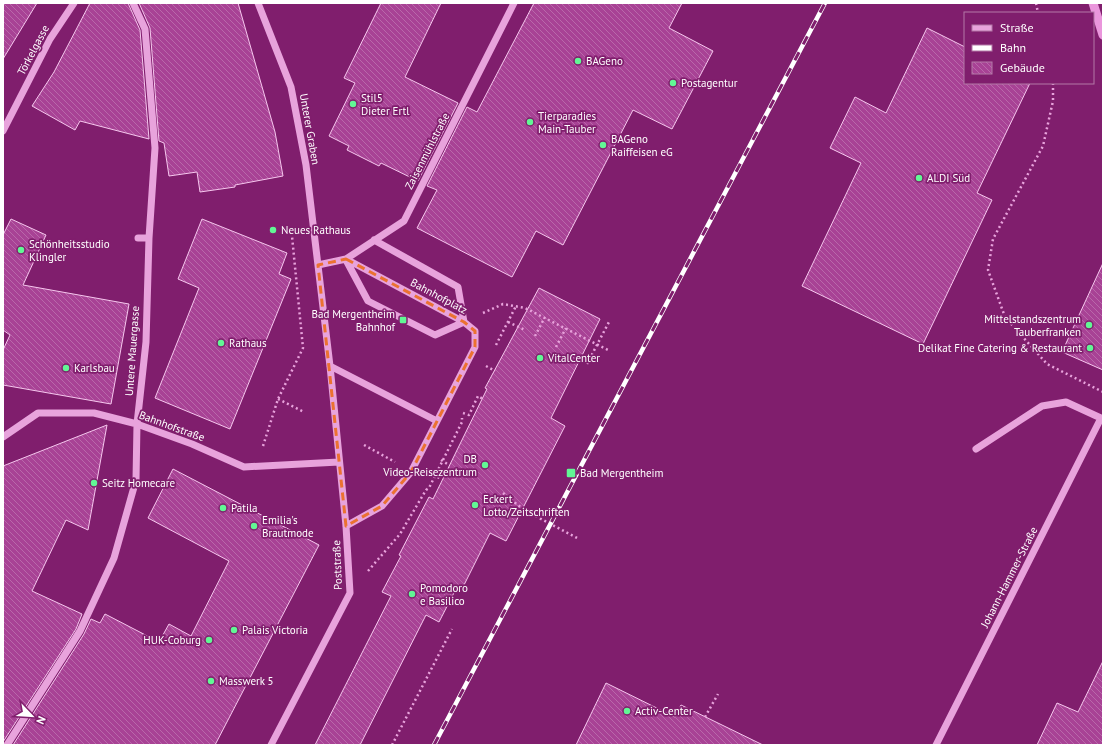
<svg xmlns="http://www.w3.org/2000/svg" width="1106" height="748" font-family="'PT Sans',sans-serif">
  <defs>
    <pattern id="building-back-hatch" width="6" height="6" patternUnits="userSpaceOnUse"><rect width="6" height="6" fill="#a84295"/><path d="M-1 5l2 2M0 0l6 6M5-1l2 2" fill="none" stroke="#b968aa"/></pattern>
  </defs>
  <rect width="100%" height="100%" fill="#801e6d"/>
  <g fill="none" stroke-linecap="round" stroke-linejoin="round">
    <!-- stream -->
    <path stroke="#ea96dc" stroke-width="9" d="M 1093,3 L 1103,35"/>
  </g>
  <!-- building -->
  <path fill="url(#building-back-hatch)" stroke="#f6c7ee" d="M 3,3 L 37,3 L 3,59 Z
    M 90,3 L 128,3 L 140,30 L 149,139 L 80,121 L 75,130 L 32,106 L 54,72 Z
    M 139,3 L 238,3 L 275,132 L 283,176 L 235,185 L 235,187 L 200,192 L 197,172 L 169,176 L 164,143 L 159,141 L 150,28 Z
    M 381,3 L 441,3 L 405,77 L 458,103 L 418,181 L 381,163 L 379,166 L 347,150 L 349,146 L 329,136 L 355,83 L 344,78 Z
    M 534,3 L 682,3 L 669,28 L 713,51 L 672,129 L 633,110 L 563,245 L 536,231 L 512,277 L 417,228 L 437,190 L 427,186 L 467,107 L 477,112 Z
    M 927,28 L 965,47 L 965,83 L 1030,83 L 977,193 L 992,200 L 923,344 L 802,286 L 861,163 L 830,148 L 855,97 L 886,113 Z
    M 11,219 L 46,235 L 23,285 L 129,304 L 111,404 L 3,385 L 3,350 L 10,335 L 3,330 L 3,235 Z
    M 202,219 L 287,253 L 279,274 L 291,279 L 230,429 L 155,398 L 199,288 L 178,279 Z
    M 1103,263 L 1103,370 L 1062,352 Z
    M 539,288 L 600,319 L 551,418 L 565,426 L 506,541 L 490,533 L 463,587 L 458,585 L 439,622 L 426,615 L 360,745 L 315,745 L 391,596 L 382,592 L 401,556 L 399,555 L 429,497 L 433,499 L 487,389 L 485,388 Z
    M 107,425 L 88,530 L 66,520 L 32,591 L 82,614 L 76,629 L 3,742 L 3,466 Z
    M 173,469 L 319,545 L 215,745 L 13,745 L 84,634 L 91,619 L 100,623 L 105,614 L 159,642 L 169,624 L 191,636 L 229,561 L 148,518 Z
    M 1103,661 L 1103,745 L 1037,745 L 1057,703 L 1078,712 Z
    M 606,683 L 675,717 L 681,705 L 763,745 L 576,745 Z"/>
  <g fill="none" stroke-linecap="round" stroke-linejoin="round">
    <!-- path -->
    <path stroke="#e8a3dc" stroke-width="2.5" stroke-dasharray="2 3" stroke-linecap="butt" d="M 1036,3 L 1038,13
      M 1053,83 L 1053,101 L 1043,146 L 993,239 L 988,270 L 1005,317 L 1047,364 L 1103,392
      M 483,313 L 503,304 L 525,308 L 610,351
      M 508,322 L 525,330
      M 535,336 L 545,317
      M 496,345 L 516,306
      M 556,347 L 566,328
      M 587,364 L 610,320
      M 486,366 L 495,371
      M 278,399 L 304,412
      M 463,413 L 469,415 L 478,396 L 483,399
      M 364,445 L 395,462
      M 263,446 L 278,399 L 303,348 L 291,226
      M 441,460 L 449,465
      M 433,475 L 442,479
      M 503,493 L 524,510 L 579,539
      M 368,571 L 400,534 L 426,490 L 429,488 L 462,422 L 462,418
      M 705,717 L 718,694
      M 392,745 L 452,629"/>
    <!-- minor -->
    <path stroke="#e8a3dc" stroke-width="7" d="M 258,3 L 291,87 L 306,165 L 330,366 L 346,526 L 350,593 L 271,745
      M 3,131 L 50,39 L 74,3
      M 138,238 L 149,238
      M 346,259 L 464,322 L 475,331 L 475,347 L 411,472 L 382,506 L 346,526
      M 346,260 L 368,301 L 435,335 L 464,322 L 458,287 L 374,240
      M 318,265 L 346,259 L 404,221 L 514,3
      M 330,366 L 437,421
      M 3,437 L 38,413 L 94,413 L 137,424 L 192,444 L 244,467 L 339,462
      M 976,449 L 1042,406 L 1066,402 L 1103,419
      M 7,745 L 80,631 L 114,558 L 136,480 L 137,424 L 146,342 L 149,238 L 155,148 L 145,29 L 133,3
      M 936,745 L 1101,418"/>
    <!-- rail casing -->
    <g stroke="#fff" stroke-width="4.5">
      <path id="rail" d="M 434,745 L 825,3"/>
    </g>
    <!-- rail -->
    <use href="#rail" stroke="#801e6d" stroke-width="3" stroke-dasharray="9" stroke-linecap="butt"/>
  </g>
  <!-- marked area -->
  <path fill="none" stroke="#eb7230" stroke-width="3" stroke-dasharray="8 5" stroke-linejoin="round" d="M 346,259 L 464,322 L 475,331 L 475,347 L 411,472 L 382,506 L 346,526 L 318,265 Z"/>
  <!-- markers -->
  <g fill="#62f795" stroke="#801e6d" stroke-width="1.5">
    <circle cx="578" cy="61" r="4"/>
    <circle cx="673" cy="83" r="4"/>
    <circle cx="353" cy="104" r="4"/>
    <circle cx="530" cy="122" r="4"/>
    <circle cx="603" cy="145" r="4"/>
    <circle cx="919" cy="178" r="4"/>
    <circle cx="273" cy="230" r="4"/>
    <circle cx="21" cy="250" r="4"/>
    <rect x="399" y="316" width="8" height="8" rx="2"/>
    <circle cx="1089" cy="325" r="4"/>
    <circle cx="221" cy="343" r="4"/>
    <circle cx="1090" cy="348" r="4"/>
    <circle cx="540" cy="358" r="4"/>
    <circle cx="66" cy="368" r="4"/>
    <circle cx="485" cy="465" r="4"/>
    <rect x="566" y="468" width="10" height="10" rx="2"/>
    <circle cx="94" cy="483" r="4"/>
    <circle cx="475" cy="505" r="4"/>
    <circle cx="223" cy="508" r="4"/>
    <circle cx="254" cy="526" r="4"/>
    <circle cx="412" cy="594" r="4"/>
    <circle cx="234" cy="630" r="4"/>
    <circle cx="209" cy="640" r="4"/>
    <circle cx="211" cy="681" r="4"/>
    <circle cx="627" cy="711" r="4"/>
  </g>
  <g text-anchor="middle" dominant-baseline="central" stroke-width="3.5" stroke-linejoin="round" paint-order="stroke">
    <!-- street labels -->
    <g font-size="11" fill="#fff" stroke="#801e6d">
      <text transform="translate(33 50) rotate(-62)">Törkelgasse</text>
      <text transform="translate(310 129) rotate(80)">Unterer Graben</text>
      <text transform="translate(427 151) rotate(-63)">Zaisenmühlstraße</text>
      <text transform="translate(439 296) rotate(28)">Bahnhofplatz</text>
      <text transform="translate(132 351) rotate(-86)">Untere Mauergasse</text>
      <text transform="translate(172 426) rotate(20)">Bahnhofstraße</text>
      <text transform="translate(337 565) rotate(-92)">Poststraße</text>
      <text transform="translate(1009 577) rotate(-63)">Johann-Hammer-Straße</text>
    </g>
    <!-- poi labels -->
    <g font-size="11" fill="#fff" stroke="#801e6d" text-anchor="start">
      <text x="586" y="61">BAGeno</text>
      <text x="681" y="83">Postagentur</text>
      <text x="361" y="98">Stil5<tspan x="361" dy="13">Dieter Ertl</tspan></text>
      <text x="538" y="116">Tierparadies<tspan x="538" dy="13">Main-Tauber</tspan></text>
      <text x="611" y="139">BAGeno<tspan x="611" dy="13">Raiffeisen eG</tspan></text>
      <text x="927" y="178">ALDI Süd</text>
      <text x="281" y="230">Neues Rathaus</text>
      <text x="29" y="244">Schönheitsstudio<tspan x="29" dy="13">Klingler</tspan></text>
      <text x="395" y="314" text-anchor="end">Bad Mergentheim<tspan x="395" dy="13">Bahnhof</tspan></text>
      <text x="1081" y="319" text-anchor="end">Mittelstandszentrum<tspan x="1081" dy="13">Tauberfranken</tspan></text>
      <text x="229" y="343">Rathaus</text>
      <text x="1082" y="348" text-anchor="end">Delikat Fine Catering &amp; Restaurant</text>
      <text x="548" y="358">VitalCenter</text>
      <text x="74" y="368">Karlsbau</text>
      <text x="477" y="459" text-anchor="end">DB<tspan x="477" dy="13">Video-Reisezentrum</tspan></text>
      <text x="580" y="473">Bad Mergentheim</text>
      <text x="102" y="483">Seitz Homecare</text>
      <text x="483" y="499">Eckert<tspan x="483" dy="13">Lotto/Zeitschriften</tspan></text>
      <text x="231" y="508">Patila</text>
      <text x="262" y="520">Emilia's<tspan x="262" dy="13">Brautmode</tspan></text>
      <text x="420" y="588">Pomodoro<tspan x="420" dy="13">e Basilico</tspan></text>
      <text x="242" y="630">Palais Victoria</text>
      <text x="201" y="640" text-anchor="end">HUK-Coburg</text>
      <text x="219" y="681">Masswerk 5</text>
      <text x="635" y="711">Activ-Center</text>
    </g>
  </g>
  <!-- border -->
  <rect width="1106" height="748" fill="none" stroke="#ffffff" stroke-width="8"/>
  <!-- legend -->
  <rect x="964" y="12" width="130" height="72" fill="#801e6d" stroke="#b378a7"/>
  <rect x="972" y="25" width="20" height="6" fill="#e8a3dc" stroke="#b378a7"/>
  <text x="1000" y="32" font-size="12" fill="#ffffff">Straße</text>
  <rect x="972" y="45" width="20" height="6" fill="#ffffff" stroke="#b378a7"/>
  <text x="1000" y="52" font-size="12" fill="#ffffff">Bahn</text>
  <rect x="972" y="62" width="20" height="12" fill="url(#building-back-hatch)" stroke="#b378a7"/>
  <text x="1000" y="72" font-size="12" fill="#ffffff">Gebäude</text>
  <!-- north arrow -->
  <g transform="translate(32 716) rotate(115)" stroke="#801e6d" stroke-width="3" paint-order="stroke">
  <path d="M0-3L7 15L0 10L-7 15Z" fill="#ffffff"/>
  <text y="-6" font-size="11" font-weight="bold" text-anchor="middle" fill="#ffffff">N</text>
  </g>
</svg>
